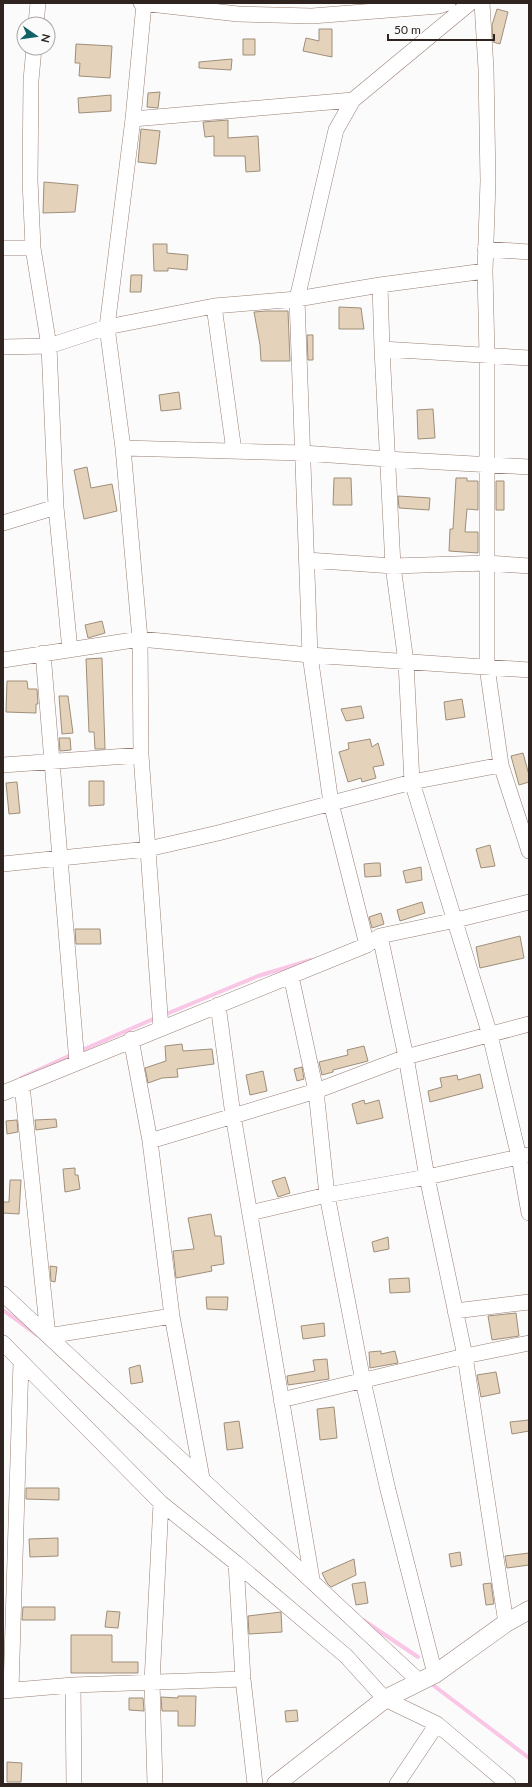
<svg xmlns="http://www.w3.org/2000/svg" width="532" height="1787" font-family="Lato,sans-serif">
  <rect width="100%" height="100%" fill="#fbfbfb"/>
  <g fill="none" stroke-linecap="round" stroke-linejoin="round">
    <!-- stream -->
    <path stroke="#f9c6e6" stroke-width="4" d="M 164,1015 L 258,976 L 311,960
      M 80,1051 L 158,1017
      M 21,1078 L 73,1054
      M 3,1310 L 37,1335
      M 363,1620 L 418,1657
      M 429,1682 L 529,1758"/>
  </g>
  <!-- building -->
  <path fill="#e4d2bb" stroke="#9f8e79" d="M 497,9 L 508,12 L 500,44 L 493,42 L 492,25 Z
    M 319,29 L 332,29 L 332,57 L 303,51 L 306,38 L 319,41 Z
    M 243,39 L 255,39 L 255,55 L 243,55 Z
    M 76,44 L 112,46 L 110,78 L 79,76 L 80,63 L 75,63 Z
    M 232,59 L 231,70 L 199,68 L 199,62 Z
    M 160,92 L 158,108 L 147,107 L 148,93 Z
    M 111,95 L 111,111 L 79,113 L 78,98 Z
    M 228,120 L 228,138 L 258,136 L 260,171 L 246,172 L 245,156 L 214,156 L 214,136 L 205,137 L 203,122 Z
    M 141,129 L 160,131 L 156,164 L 138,162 Z
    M 44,182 L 78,185 L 75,212 L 43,213 Z
    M 153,244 L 167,244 L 167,253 L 188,255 L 187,270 L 168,268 L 168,271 L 154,271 Z
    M 131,275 L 142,275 L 141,292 L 130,292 Z
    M 339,307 L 361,308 L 364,329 L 339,329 Z
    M 266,311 L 288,311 L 290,361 L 261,361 L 260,345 L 254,312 Z
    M 307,335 L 313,335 L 313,360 L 308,360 Z
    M 179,392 L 181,409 L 161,411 L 159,395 Z
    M 433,409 L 435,438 L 418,439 L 417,410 Z
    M 87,467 L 91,488 L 112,484 L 117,511 L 84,519 L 74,470 Z
    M 334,478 L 351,478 L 352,505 L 333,505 Z
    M 456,478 L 467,478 L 467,481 L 478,481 L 478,510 L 467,509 L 465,532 L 478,532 L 478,553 L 449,551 L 450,529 L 453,529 Z
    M 496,481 L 504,481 L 504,510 L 496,510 Z
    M 398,496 L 430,498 L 429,510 L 399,508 Z
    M 102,621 L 105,633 L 88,638 L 85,625 Z
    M 102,658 L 105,749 L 95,749 L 94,732 L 89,732 L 86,659 Z
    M 7,681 L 27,681 L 28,689 L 37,689 L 38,704 L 36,704 L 36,713 L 6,712 Z
    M 59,696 L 68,696 L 73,733 L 62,734 Z
    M 462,699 L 465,717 L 446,720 L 444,702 Z
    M 361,706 L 364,718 L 346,721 L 341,709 Z
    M 59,738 L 70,738 L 71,750 L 60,751 Z
    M 370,739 L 372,747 L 378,743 L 384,765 L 373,767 L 376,778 L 362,782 L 361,778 L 348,782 L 339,752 L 349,749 L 348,743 Z
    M 523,753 L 529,775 L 529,782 L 519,785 L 511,756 Z
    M 89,781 L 104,781 L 104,805 L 89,806 Z
    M 17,782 L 20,813 L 9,814 L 6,783 Z
    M 490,845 L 495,866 L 481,868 L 476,849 Z
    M 375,863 L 380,863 L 381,876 L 365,877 L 364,864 Z
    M 421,867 L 422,880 L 406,883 L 403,871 Z
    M 422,902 L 425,913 L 400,921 L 397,910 Z
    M 381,913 L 384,924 L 372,928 L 369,917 Z
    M 75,929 L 100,929 L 101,944 L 76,944 Z
    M 520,936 L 524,958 L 480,968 L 476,947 Z
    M 182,1044 L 183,1051 L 212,1049 L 214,1064 L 177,1069 L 178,1077 L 162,1078 L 148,1083 L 145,1068 L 166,1061 L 165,1046 Z
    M 364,1046 L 368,1061 L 333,1070 L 333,1072 L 322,1075 L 319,1062 L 348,1055 L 347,1050 Z
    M 302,1067 L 304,1079 L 297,1081 L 294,1069 Z
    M 263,1071 L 267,1091 L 250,1095 L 246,1075 Z
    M 480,1074 L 483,1088 L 430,1102 L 428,1091 L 442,1087 L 440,1078 L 457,1075 L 458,1080 Z
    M 364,1100 L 365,1104 L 379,1100 L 383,1118 L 357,1124 L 352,1104 Z
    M 56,1119 L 57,1127 L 36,1130 L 35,1120 Z
    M 17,1120 L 18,1132 L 7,1134 L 6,1121 Z
    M 75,1168 L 75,1175 L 78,1175 L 80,1189 L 65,1192 L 63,1169 Z
    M 285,1177 L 290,1193 L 278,1197 L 272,1181 Z
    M 10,1180 L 21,1180 L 19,1214 L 3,1213 L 3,1202 L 9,1202 Z
    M 211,1214 L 215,1236 L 221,1236 L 224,1264 L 211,1266 L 212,1271 L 176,1278 L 173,1251 L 194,1249 L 188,1218 Z
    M 388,1237 L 389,1249 L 374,1252 L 372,1242 Z
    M 50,1266 L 57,1267 L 55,1282 L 51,1281 Z
    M 409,1278 L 410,1292 L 390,1293 L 389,1279 Z
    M 206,1297 L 228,1297 L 227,1310 L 207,1309 Z
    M 516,1313 L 519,1336 L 492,1340 L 488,1316 Z
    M 324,1323 L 325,1336 L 303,1339 L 301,1326 Z
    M 381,1351 L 381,1354 L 395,1351 L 398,1363 L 370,1368 L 369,1352 Z
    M 327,1359 L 329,1379 L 288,1385 L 287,1376 L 315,1371 L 313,1360 Z
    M 140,1365 L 143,1382 L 131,1384 L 129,1368 Z
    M 496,1372 L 500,1393 L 481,1397 L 477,1375 Z
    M 334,1407 L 337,1438 L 320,1440 L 317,1409 Z
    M 529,1420 L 529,1431 L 512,1434 L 510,1422 Z
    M 239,1421 L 243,1448 L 227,1450 L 224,1423 Z
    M 26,1488 L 59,1488 L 59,1500 L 26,1499 Z
    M 58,1538 L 58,1556 L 30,1557 L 29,1539 Z
    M 460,1552 L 462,1565 L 451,1567 L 449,1554 Z
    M 529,1553 L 529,1565 L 507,1568 L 505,1556 Z
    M 354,1559 L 356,1575 L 331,1587 L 327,1583 L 322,1573 Z
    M 365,1582 L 368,1603 L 356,1605 L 352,1584 Z
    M 491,1583 L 494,1604 L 486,1605 L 483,1584 Z
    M 23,1607 L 55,1607 L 55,1620 L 22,1620 Z
    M 107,1611 L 120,1612 L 118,1628 L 105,1627 Z
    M 281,1612 L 282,1632 L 249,1634 L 248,1616 Z
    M 71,1635 L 112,1635 L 112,1662 L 138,1662 L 138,1673 L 71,1673 Z
    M 178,1696 L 196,1696 L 195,1726 L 178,1726 L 178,1711 L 162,1711 L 161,1697 L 178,1698 Z
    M 129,1698 L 143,1698 L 144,1711 L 129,1710 Z
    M 297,1710 L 298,1721 L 286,1722 L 285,1711 Z
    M 7,1762 L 22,1763 L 21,1782 L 7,1782 Z"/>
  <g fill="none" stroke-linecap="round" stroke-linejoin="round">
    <!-- minor casing -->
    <g stroke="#997e73" stroke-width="16">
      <path id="minor" d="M 141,3 L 238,14 L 312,16 L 439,6 L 448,3
        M 482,3 L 486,69 L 488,181 L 485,271 L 487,355 L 487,667 L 501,765 L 529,851
        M 144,4 L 133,119 L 107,327 L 123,448 L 140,639 L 141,755 L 161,1028
        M 36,24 L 38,3
        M 34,48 L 31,80 L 30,180 L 33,248 L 49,346 L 56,507 L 70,650
        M 353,100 L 336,130 L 297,299 L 310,655 L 331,803 L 367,945
        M 133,119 L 353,100 L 470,3
        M 3,248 L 33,248
        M 485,249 L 529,252
        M 380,285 L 382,349 L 393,566 L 406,662 L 412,782 L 490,1035 L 519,1157 L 529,1213
        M 214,306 L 234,451
        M 3,347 L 49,346 L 107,327 L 214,306 L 297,299 L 380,285 L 485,271
        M 382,349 L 529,358
        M 123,448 L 303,453 L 387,459 L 529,467
        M 3,523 L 56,507
        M 307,560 L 393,566 L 487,563 L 529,566
        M 43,653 L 77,1063
        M 3,660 L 140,639 L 310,655 L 529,670
        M 3,765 L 141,755
        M 3,864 L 148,849 L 218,833 L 412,782 L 501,765
        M 380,936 L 406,1057 L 427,1177 L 465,1356 L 506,1623
        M 291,976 L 316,1091 L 327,1195 L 363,1381 L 388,1490 L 435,1674
        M 218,1005 L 233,1115 L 312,1579
        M 131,1039 L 150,1141 L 172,1316 L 202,1478
        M 22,1085 L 48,1336 L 172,1316
        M 3,1093 L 367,945 L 380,936 L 456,920 L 529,902
        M 150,1141 L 316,1091 L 406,1057 L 529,1024
        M 250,1213 L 327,1195 L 427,1177 L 528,1155
        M 3,1294 L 419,1681
        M 455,1311 L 529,1302
        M 3,1343 L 161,1503 L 236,1563 L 346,1656 L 385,1699 L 437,1724 L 508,1784
        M 281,1400 L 465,1356 L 529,1343
        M 236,1563 L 243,1679 L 255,1784
        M 73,1685 L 74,1784
        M 11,1690 L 21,1361
        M 3,1691 L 73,1685 L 243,1679
        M 155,1784 L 152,1682 L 161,1503
        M 397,1784 L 437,1724"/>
    </g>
    <!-- tertiary casing -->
    <g stroke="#997e73" stroke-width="19">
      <path id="tertiary" d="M 276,1784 L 385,1699 L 435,1674 L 506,1623 L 529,1610"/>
    </g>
    <!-- minor -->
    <use href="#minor" stroke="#fff" stroke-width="15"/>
    <!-- tertiary -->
    <use href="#tertiary" stroke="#fff" stroke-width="18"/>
  </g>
  <!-- border -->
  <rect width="532" height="1787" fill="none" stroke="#2f2420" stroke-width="8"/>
  <!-- north arrow -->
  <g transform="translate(36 36) rotate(103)"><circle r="19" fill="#fbfbfb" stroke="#a9a5a3"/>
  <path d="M0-3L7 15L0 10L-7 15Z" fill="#116265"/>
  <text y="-6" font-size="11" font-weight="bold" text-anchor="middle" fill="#2f2420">N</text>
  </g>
  <!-- scale -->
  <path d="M388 34v6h106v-6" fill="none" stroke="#2f2420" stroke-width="2"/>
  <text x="394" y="34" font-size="12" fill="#2f2420" stroke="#fbfbfb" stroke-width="3" paint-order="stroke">50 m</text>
</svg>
